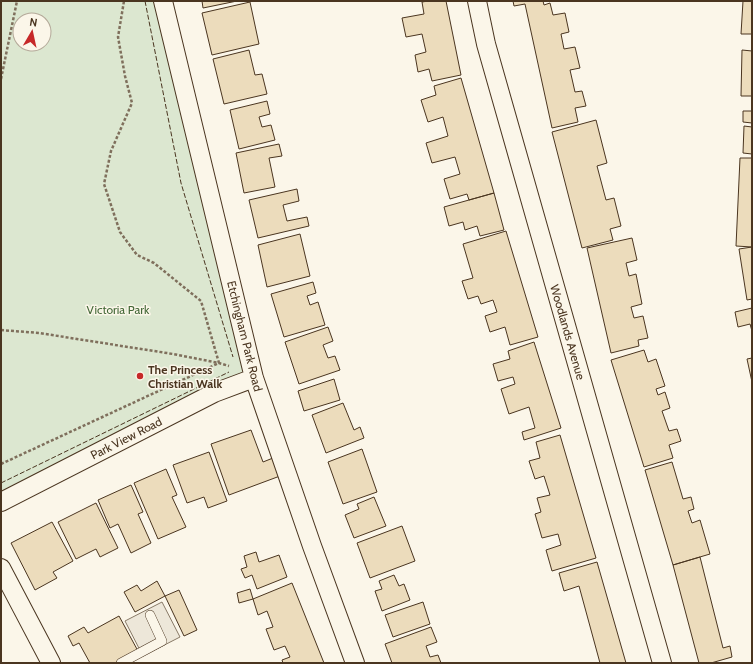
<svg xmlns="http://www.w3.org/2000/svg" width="753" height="664" font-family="Cabin,sans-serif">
  <rect width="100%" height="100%" fill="#fbf6e9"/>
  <!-- green -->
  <path fill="#dce7d0" stroke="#887966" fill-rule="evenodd" d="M 1,1 L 163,1 L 255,378 L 1,502 ZM 20,20 L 44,20 L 44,44 L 20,44 Z"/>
  <!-- parking -->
  <path fill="#ede7d9" stroke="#887966" d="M 162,602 L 180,637 L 143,656 L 125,621 Z"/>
  <!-- building -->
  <path fill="#ecdcbc" stroke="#4a3520" d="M 202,1 L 237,1 L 203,8 Z
    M 428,1 L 446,1 L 461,75 L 432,81 L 429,69 L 418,72 L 415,55 L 426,52 L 422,34 L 406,37 L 402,18 L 424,14 L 422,2 Z
    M 513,1 L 543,1 L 544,5 L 550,3 L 553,15 L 565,13 L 569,32 L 561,34 L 564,49 L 575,47 L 580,68 L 570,70 L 575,92 L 582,91 L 586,106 L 575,108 L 578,122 L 552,128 L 525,4 L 514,6 Z
    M 743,1 L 752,1 L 752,34 L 741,34 Z
    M 250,2 L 259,44 L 212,55 L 202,13 Z
    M 249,50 L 255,75 L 262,74 L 267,94 L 224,104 L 213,59 Z
    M 742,50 L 752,51 L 752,96 L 741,96 Z
    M 461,78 L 494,193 L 469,200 L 467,194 L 450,199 L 444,179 L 460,174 L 455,157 L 432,163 L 426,143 L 448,136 L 443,117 L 428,122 L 421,100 L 436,95 L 434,86 Z
    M 267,101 L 270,114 L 259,117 L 262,127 L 271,125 L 275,140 L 239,149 L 230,110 Z
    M 743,111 L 752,111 L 752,123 L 743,122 Z
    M 596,120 L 607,163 L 597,166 L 606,200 L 614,198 L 621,226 L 610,229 L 613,240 L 582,248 L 552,132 Z
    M 744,126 L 752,127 L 752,154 L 743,153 Z
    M 279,144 L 282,156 L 269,158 L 275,187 L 244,193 L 236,153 Z
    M 740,158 L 752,158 L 752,247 L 736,246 Z
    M 297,189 L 299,201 L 283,205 L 287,221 L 307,217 L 309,226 L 258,238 L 249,200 Z
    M 494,193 L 504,230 L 480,236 L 477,226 L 465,230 L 463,222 L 449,226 L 444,207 Z
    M 506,231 L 538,337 L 510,345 L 505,327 L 490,332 L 485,316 L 497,312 L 493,300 L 481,304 L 478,296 L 468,299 L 462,281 L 473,278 L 463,244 Z
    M 300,234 L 310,276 L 267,287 L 258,245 Z
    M 632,238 L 637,260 L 626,263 L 629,276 L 636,274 L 642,304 L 631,307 L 634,318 L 643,316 L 648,338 L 638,340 L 639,346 L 611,353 L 587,248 Z
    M 752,247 L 752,299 L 747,300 L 739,249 Z
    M 313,282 L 316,293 L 307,296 L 310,305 L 318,302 L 325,325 L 284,337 L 271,294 Z
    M 752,308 L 752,331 L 750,324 L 738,327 L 735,312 Z
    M 328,327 L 333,341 L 323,345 L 328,358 L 335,356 L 340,370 L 299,384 L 285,342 Z
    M 534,342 L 561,428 L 524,440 L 522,432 L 535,428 L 529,407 L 509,414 L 501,389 L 515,384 L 513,377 L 498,381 L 493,364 L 510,359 L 508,351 Z
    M 644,350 L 648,362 L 656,359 L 665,386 L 656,389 L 658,395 L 665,392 L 670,408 L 662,411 L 669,431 L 677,429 L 681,441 L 669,445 L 673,458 L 644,467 L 611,360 Z
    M 752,358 L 752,382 L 747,359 Z
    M 334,379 L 340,400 L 304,411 L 298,391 Z
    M 343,403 L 354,430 L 360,427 L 364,438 L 326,453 L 312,415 Z
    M 251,430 L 263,462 L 273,458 L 280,476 L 229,495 L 211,444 Z
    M 560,435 L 596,558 L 552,571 L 546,550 L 561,545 L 558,534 L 542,538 L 535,514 L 541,512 L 537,498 L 550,495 L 544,476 L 535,479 L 529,461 L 540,458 L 536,442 Z
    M 362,449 L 377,492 L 343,504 L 328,462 Z
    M 209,452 L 227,501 L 208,508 L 204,497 L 187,503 L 173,465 Z
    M 672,462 L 683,499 L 691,497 L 694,509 L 688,511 L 692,523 L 700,520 L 710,554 L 673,565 L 645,470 Z
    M 166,469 L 177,495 L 172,497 L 186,527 L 158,539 L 134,483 Z
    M 131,485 L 143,512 L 138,514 L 151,543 L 131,553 L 118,524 L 110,528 L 98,500 Z
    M 374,497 L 386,526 L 354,538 L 345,515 L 359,509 L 357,504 Z
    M 96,503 L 118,548 L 100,557 L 96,549 L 76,559 L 58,522 Z
    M 52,522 L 73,561 L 53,572 L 57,578 L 35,590 L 11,543 Z
    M 402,526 L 415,561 L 370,578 L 357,543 Z
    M 256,552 L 259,562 L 279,555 L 287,577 L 257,589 L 252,575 L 245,578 L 241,569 L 247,567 L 244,556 Z
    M 700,557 L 723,648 L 730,646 L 732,657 L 711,663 L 699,663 L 673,565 Z
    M 597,562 L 626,663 L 600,663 L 579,586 L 564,591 L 559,573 Z
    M 394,575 L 399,586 L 404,584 L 410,600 L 382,611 L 375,591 L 382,589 L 379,581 Z
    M 157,581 L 165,596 L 135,612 L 124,592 L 137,585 L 141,591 Z
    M 292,583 L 324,663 L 283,663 L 282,660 L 290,657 L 285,646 L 274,650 L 266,629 L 273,627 L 267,611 L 258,615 L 253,599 Z
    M 250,589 L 253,599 L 239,603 L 237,593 Z
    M 179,590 L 197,630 L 184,636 L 165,596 Z
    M 423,602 L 430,624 L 393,637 L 385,615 Z
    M 119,616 L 138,651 L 115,663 L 90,663 L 79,643 L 73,646 L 68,636 L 84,627 L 88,633 Z
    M 431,627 L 437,642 L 426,646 L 430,657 L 438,655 L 441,663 L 392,663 L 385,644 Z"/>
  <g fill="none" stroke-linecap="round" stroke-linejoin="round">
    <!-- lane casing -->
    <g stroke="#4a3520" stroke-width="10">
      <path id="lane" d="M 121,663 L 162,641 L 150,615"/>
    </g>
    <!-- street casing -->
    <g stroke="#4a3520" stroke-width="20">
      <path id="street" d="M 163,1 L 254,378 L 312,546 L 355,663
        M 477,1 L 486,44 L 662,663
        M 1,502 L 214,393 L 254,378
        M 1,568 L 51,663"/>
    </g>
    <!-- path -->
    <path stroke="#7f6f5c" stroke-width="2.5" stroke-dasharray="3 2" stroke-linecap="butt" d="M 1,79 L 17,1
      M 1,330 L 39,333 L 173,354 L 219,363 L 229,366
      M 1,464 L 219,363 L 201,301 L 154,263 L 137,255 L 120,232 L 104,184 L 111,151 L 132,103 L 125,76 L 118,37 L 124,1"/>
    <!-- lane -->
    <use href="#lane" stroke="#fbf6e9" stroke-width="9"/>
    <!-- street -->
    <use href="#street" stroke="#fbf6e9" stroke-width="18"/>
    <!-- fence -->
    <path stroke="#4a3520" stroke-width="1" stroke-dasharray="5 2" stroke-linecap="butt" d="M 145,1 L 181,183 L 209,277 L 233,357
      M 1,483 L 229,372"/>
  </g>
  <!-- markers -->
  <circle fill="#c62828" stroke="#fbf6e9" stroke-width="1.5" cx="140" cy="376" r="4"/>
  <g text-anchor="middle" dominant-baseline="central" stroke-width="3" stroke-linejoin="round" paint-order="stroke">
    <!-- park labels -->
    <g font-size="12" fill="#436837" stroke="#fbf6e9">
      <text x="118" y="309">Victoria Park</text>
    </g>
    <!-- street labels -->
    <g font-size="12" fill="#4a3520" stroke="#fbf6e9">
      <text transform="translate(568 332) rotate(74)">Woodlands Avenue</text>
      <text transform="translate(245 336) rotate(76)">Etchingham Park Road</text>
      <text transform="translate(126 438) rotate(-27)">Park View Road</text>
    </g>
    <!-- poi labels -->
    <g font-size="12" font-weight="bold" fill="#4a3520" stroke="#fbf6e9" text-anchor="start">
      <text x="148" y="369">The Princess<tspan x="148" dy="14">Christian Walk</tspan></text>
    </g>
  </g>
  <!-- border -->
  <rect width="753" height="664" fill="none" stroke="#4a3520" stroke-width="4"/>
  <!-- north arrow -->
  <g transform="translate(32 32) rotate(9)"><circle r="19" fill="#fbf6e9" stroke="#b4a999"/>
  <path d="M0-3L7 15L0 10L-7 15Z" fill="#c62828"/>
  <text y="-6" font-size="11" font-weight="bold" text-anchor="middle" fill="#4a3520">N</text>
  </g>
</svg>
